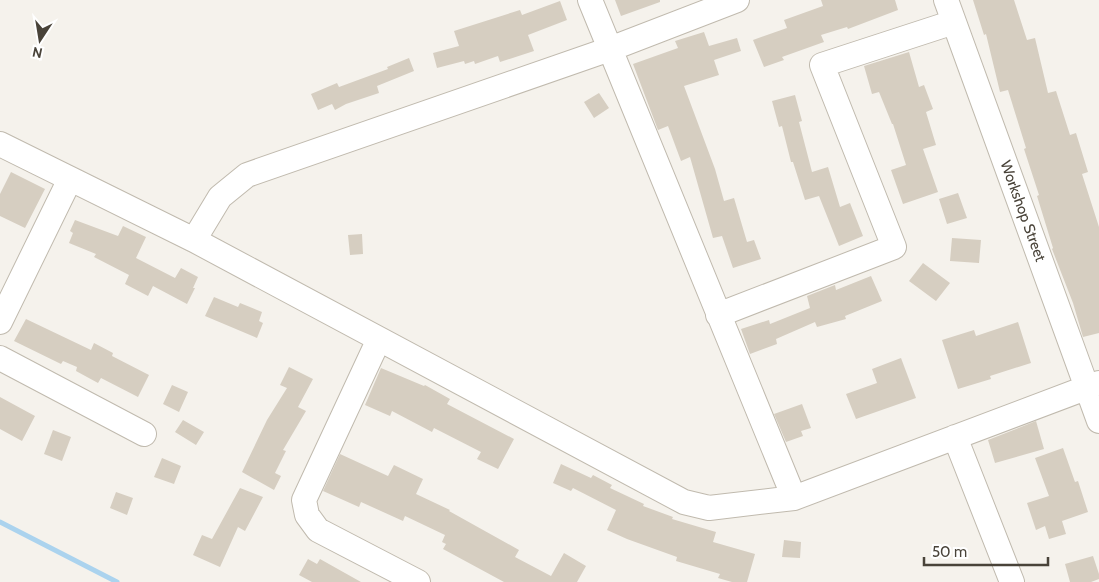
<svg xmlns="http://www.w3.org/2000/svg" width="1099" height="582" font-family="Cabin,sans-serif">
  <rect width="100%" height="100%" fill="#f5f2ec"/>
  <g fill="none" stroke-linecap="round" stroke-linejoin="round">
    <!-- stream -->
    <path stroke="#abd3ee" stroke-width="5" d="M 0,522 L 117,582"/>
  </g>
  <!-- building -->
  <path fill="#d6cec1" d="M 615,0 L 660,0 L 660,2 L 621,16 Z
    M 821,0 L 895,0 L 898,10 L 848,29 L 847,27 L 821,35 L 824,42 L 782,57 L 784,60 L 764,67 L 753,40 L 787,28 L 784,20 L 823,6 Z
    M 973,0 L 1014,0 L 1027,40 L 1035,38 L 1048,93 L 1056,91 L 1070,135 L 1076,133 L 1088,172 L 1082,174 L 1099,227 L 1099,333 L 1083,337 L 1073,303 L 1052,249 L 1053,248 L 1037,196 L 1039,195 L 1024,149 L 1026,148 L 1008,90 L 1000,92 L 986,34 L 984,35 Z
    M 560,1 L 567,20 L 528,35 L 534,51 L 500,62 L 498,56 L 475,64 L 474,61 L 465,64 L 464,61 L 437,68 L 433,53 L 459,46 L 454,31 L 520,10 L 522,15 Z
    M 704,32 L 709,46 L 737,38 L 741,51 L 714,60 L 719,75 L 684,86 L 715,169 L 724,201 L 734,198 L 747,242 L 754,240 L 761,259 L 733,268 L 722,236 L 713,238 L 690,157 L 681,161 L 668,126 L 658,130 L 633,64 L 678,48 L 675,41 Z
    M 909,52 L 919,87 L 924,85 L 933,109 L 926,112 L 936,145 L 923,149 L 938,192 L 903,204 L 891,170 L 906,165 L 893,124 L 892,124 L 879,92 L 872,94 L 864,66 Z
    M 409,58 L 414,71 L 377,86 L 379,93 L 346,104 L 335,110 L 332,104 L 318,110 L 311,94 L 337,83 L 339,87 L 388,69 L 387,67 Z
    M 599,93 L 609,108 L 594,118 L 584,102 Z
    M 795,95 L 802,121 L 799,122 L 812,172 L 828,167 L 840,207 L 850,203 L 863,236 L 839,246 L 819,196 L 805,200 L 793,162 L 791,162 L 782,126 L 779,127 L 772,101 Z
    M 11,172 L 45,189 L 25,228 L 0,216 L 0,194 Z
    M 958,193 L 967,218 L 947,224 L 939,199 Z
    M 75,220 L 118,236 L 123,226 L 146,237 L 136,258 L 175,278 L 181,268 L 198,277 L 193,288 L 195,288 L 187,304 L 153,286 L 148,296 L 125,284 L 129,275 L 94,257 L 96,254 L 69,243 L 73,233 L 70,231 Z
    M 362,234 L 363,254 L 350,255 L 348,235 Z
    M 952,238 L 981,240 L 979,263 L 950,261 Z
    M 923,263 L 950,283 L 936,301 L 909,281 Z
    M 871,276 L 882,301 L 845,316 L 846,319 L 817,327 L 815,322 L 776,339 L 777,344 L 750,354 L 741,329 L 769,320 L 770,324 L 810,308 L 807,296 L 835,285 L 836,290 Z
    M 214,297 L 238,307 L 240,303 L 262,312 L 259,321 L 263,323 L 257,338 L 205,316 Z
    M 26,319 L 91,350 L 94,343 L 113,353 L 112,356 L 149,375 L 138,397 L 101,378 L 98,383 L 76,371 L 77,367 L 63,361 L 61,364 L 14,341 Z
    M 1018,322 L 1031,363 L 990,376 L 991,379 L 958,389 L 942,340 L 974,330 L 976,336 Z
    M 901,358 L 916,398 L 856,419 L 846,394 L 877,383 L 872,369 Z
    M 289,367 L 313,379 L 298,407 L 306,411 L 283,450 L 286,451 L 275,473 L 281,476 L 274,490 L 242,472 L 267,420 L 287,388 L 280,385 Z
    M 381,368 L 424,386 L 425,385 L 450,399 L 447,404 L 514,439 L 498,469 L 477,459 L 481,452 L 434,428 L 432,432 L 392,411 L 390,416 L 365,405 Z
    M 172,385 L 188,392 L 179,412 L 163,404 Z
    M 0,397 L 35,416 L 22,441 L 0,429 Z
    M 802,404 L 811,428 L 801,431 L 803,436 L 786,442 L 774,414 Z
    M 183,420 L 204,432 L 196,445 L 175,432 Z
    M 1036,421 L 1044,449 L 995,463 L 988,440 Z
    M 53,430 L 71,437 L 62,461 L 44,454 Z
    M 1063,448 L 1075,482 L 1078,481 L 1088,512 L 1062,521 L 1066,534 L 1049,539 L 1045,526 L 1036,530 L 1027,503 L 1049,496 L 1035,458 Z
    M 340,454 L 388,476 L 394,465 L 423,479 L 416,494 L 450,510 L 449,511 L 519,550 L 515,557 L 551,576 L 564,553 L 586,566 L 577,582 L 504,582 L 443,549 L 446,544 L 442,542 L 445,535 L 405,516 L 403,521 L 361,502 L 359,507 L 323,491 Z
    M 162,458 L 181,466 L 174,484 L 154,477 Z
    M 561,464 L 591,478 L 593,475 L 612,485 L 610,488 L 644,504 L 643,506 L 673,517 L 672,519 L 716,532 L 713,542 L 755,554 L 747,582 L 732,582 L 718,578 L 720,574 L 676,561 L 677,557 L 627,539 L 607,530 L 616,510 L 573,488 L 571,491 L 553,483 Z
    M 240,488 L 263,497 L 245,531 L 238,527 L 220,567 L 193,555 L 202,535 L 212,539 Z
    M 116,492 L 133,498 L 127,515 L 110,508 Z
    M 784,540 L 801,542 L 800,558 L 782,557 Z
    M 1093,556 L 1099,574 L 1099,579 L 1091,582 L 1070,582 L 1065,564 Z
    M 308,559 L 317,564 L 320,559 L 361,582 L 312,582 L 299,575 Z"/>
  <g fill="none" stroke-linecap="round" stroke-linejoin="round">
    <!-- minor casing -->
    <g stroke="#c0baae" stroke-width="26">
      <path id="minor" d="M 590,0 L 794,498
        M 946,0 L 1099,421
        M 0,144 L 194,240 L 684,502 L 709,508 L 794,498 L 1099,383
        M 194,240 L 220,197 L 247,175 L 610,49 L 737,0
        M 718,315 L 894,247 L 822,65 L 954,22
        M 0,322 L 70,179
        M 379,339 L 304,500 L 307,515 L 318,530 L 418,582
        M 0,358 L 144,434
        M 955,437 L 1012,582"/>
    </g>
    <!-- minor -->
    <use href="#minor" stroke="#fff" stroke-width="24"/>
  </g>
  <g text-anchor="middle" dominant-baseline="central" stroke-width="4" stroke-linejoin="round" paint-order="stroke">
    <!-- street labels -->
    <g font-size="15" fill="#494339" stroke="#fff">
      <text transform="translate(1023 211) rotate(70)">Workshop Street</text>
    </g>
  </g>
  <!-- north arrow -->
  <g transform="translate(40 40) rotate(192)" stroke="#ffffff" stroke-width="4" paint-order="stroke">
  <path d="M0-4L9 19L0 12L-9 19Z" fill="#494339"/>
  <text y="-8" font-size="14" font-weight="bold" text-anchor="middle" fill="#494339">N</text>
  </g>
  <!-- scale -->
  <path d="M924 557v8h124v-8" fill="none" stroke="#494339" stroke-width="2.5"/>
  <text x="932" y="557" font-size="15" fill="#494339" stroke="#ffffff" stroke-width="4" paint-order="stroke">50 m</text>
</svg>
